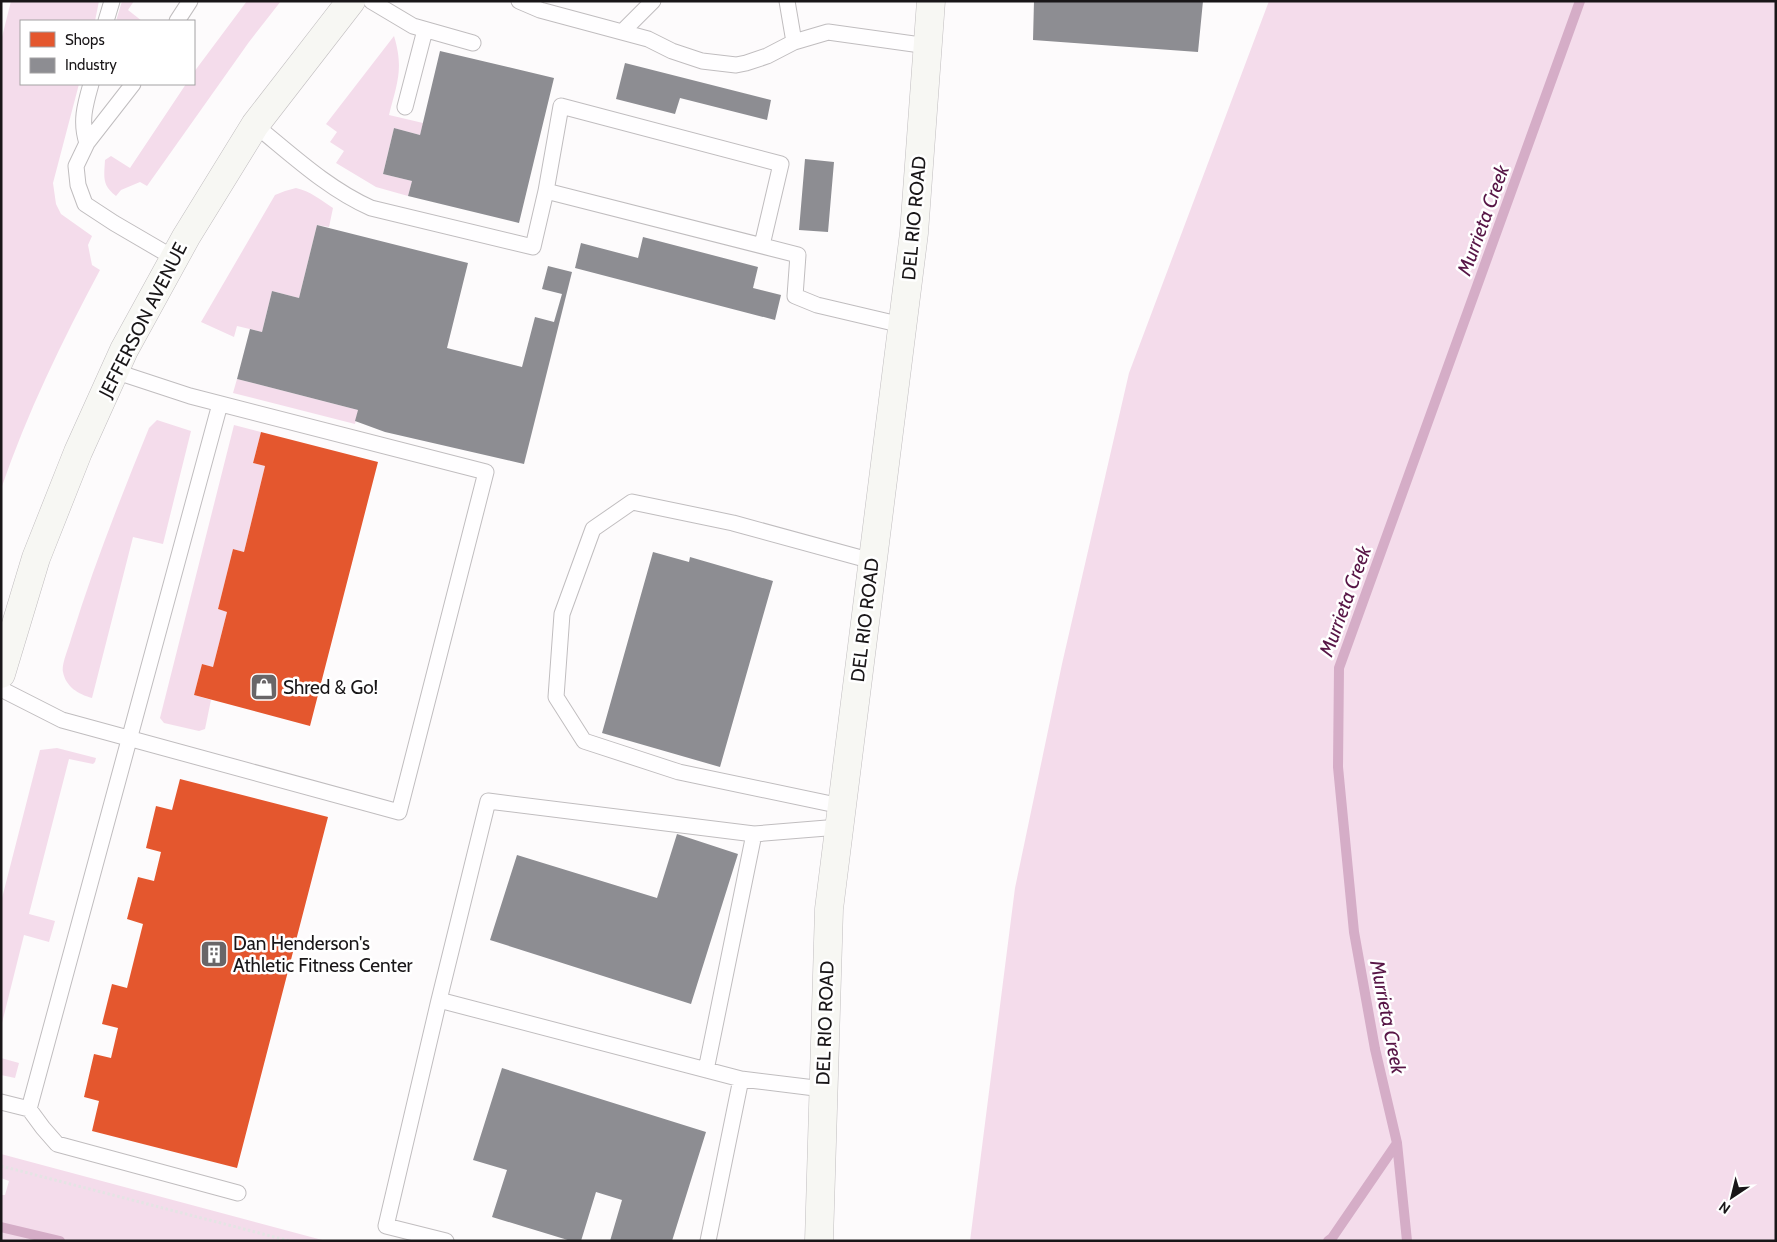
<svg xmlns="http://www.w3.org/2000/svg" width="1777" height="1242" font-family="Cabin,sans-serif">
  <rect width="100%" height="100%" fill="#fdfbfc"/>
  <!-- green -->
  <path fill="#f4dceb" d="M 11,1 L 99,1 L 95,21 L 21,21 L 21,84 L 79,84 L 53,183 L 56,204 L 61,214 L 92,236 L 88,245 L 92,265 L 100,270 C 62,341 27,413 1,489 L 1,41 Z
    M 122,1 L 134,1 L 128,10 L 142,21 L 116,21 Z
    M 247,1 L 281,1 L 249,42 L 147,186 L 140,182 L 121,190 L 116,196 C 102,185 104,178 105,160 L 111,156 L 130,168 L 186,84 L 194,84 L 194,72 Z
    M 1269,1 L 1776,1 L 1776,1241 L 970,1241 L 1015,888 L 1062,664 L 1129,373 Z
    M 394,36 C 404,69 397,83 389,115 L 423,123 L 420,135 L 394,128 L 383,174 L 412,181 L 408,196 L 376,187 L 336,163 L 344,151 L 330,142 L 337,132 L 326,124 Z
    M 296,188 C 310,191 321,200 333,208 L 329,227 L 317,225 L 299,298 L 272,291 L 262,332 L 237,326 L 234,337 L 201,322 L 275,195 L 285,191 Z
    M 237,379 L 358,410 L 355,424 L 233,393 Z
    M 157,420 L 191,431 L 163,544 L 133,537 L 92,698 C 78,694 66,687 63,672 C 61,665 69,647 71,639 C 93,567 121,497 149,428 Z
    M 234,425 L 261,432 L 253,463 L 265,466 L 244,552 L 233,549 L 218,609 L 227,612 L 213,667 L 202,664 L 194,695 L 211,700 L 205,729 L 199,731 L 164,723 L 160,718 Z
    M 57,748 L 96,758 L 95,762 L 93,764 L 69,759 L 29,914 L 55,921 L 49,942 L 24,935 L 1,1027 L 1,902 L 40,750 Z
    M 1,1058 L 19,1063 L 15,1078 L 1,1075 Z
    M 1,1154 L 326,1241 L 1,1241 L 1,1195 L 5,1195 L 9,1181 L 1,1178 Z"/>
  <!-- shops -->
  <path fill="#e4572e" d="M 261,432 L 378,462 L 310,726 L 194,695 L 202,664 L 213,667 L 227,612 L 218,609 L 233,549 L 244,552 L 265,466 L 253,463 Z
    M 180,779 L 328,817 L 237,1168 L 92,1131 L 99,1101 L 84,1097 L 94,1054 L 111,1058 L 118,1028 L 102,1024 L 112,984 L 127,988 L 143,924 L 127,919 L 138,877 L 154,881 L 161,852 L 146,848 L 156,806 L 172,810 Z"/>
  <!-- industry -->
  <path fill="#8d8d92" d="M 1034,1 L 1203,1 L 1198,52 L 1033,40 Z
    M 440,51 L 554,78 L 519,223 L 408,196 L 412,181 L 383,174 L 394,128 L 420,135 Z
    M 625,63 L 771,100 L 767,120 L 680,98 L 675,114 L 616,99 Z
    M 805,159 L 834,162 L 828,232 L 799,230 Z
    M 317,225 L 468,263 L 447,348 L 522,367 L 535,317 L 554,322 L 562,294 L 542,289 L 548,266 L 572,272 L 524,464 L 385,432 L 355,421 L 358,410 L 237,379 L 250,329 L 262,332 L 272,291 L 299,298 Z
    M 643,237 L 758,267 L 753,288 L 781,295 L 775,320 L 575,268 L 581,243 L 638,258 Z
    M 653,552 L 689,562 L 690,557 L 773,581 L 720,767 L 602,733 Z
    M 677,834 L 738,854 L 691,1004 L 490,940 L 517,855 L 657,898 Z
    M 502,1068 L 706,1132 L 672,1241 L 610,1241 L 622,1200 L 596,1192 L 581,1241 L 571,1241 L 492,1217 L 507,1170 L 473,1160 Z"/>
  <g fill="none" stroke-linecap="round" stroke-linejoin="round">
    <!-- stream -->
    <path stroke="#d5adc7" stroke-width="10" d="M 1,1227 L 60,1241
      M 1328,1241 L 1332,1238 L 1397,1143
      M 1407,1241 L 1397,1143 L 1375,1049 L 1354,932 L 1338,767 L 1339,668 L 1580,1"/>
    <!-- lane casing -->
    <g stroke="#c0bdbf" stroke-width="17">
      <path id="lane" d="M 371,1 L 413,26 L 473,43
        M 519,1 L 540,10 L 648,39 L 672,51 L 702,61 L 736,65 L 746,63 L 767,56 L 794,42 L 828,32 L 928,46
        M 787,1 L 794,42
        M 106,21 L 112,1
        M 177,21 L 190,1
        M 622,32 L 653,1
        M 133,84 L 87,143 L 76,166 L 78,185 L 85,204 L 114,223 L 174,258
        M 405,107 L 425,30
        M 255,125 C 292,155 328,189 371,208 L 533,247 L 546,191 L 798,255 L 795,296 L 817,305 L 902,325
        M 87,143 C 80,122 85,105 91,84
        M 546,191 L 561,106 L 781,164 L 762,245
        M 1,689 L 62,720 L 399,812 L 486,472 L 190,396 L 114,371
        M 841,806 L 679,772 L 584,741 L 556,697 L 562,614 L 593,529 L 632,502 L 733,523 L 872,561
        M 439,1000 L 488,801 L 754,834 L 839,827
        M 706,1070 L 754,834
        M 1,1102 L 29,1109 L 43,1128 L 57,1144 L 238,1193
        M 29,1109 L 220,404
        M 446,1241 L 386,1226 L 439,1000 L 741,1079
        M 708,1241 L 741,1079 L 823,1089"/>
    </g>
    <!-- secondary casing -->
    <g stroke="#c0bdbf" stroke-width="29">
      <path id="secondary" d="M 1,674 L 36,558 L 78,452 L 124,350 L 186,237 L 255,125 L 351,1
        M 819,1241 L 829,909 L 914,233 L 931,1"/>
    </g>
    <!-- path -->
    <path stroke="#e4e4e4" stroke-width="3" stroke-dasharray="2.5 2.5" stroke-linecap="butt" d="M 1,1166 L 290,1241"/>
    <!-- lane -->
    <use href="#lane" stroke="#fffeff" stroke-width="15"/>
    <!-- secondary -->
    <use href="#secondary" stroke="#f7f7f3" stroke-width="28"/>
  </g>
  <!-- icons -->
  <defs>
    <g id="shop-square" transform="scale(1.4375)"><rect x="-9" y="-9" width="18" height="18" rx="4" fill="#696668" stroke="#fff"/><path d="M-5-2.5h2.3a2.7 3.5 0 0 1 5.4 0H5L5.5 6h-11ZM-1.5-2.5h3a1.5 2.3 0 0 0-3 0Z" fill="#fff"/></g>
    <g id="building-square" transform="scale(1.4375)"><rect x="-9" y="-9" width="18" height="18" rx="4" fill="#696668" stroke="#fff"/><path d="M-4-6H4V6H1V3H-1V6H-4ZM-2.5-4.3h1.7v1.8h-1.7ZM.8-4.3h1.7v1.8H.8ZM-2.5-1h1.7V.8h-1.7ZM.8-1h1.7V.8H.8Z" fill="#fff"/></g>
  </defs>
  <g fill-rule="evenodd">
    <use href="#shop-square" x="264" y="687"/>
    <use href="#building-square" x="214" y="954"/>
  </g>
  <g text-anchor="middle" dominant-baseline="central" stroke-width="5" stroke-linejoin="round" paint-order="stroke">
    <!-- street labels -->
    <g font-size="19" fill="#191618" stroke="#fff">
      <text transform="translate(914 218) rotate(-85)">DEL RIO ROAD</text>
      <text transform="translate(143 320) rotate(-63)">JEFFERSON AVENUE</text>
      <text transform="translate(865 620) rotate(-83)">DEL RIO ROAD</text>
      <text transform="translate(825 1023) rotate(-88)">DEL RIO ROAD</text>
    </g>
    <!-- poi labels -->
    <g font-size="19" fill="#191618" stroke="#fff" text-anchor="start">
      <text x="283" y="687">Shred &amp; Go!</text>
      <text x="233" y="943">Dan Henderson's<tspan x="233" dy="22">Athletic Fitness Center</tspan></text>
    </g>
    <!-- water labels -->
    <g font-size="20" font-style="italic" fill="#571546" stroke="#fff">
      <text transform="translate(1483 220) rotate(-70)">Murrieta Creek</text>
      <text transform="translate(1345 601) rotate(-70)">Murrieta Creek</text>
      <text transform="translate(1388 1017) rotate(79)">Murrieta Creek</text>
    </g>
  </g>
  <!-- border -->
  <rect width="1777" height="1242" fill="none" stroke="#191618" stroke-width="5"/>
  <!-- legend -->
  <rect x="20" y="20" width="175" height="65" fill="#ffffff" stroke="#a3a2a3"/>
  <rect x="30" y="32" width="25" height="15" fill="#e4572e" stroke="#a3a2a3"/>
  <text x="65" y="45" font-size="15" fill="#191618">Shops</text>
  <rect x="30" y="58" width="25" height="15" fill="#8d8d92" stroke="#a3a2a3"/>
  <text x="65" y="70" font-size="15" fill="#191618">Industry</text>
  <!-- north arrow -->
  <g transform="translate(1732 1197) rotate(215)" stroke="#ffffff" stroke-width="4" paint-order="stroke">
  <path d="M0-4L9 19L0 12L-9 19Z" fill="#191618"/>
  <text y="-8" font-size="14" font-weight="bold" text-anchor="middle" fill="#191618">N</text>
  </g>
</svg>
